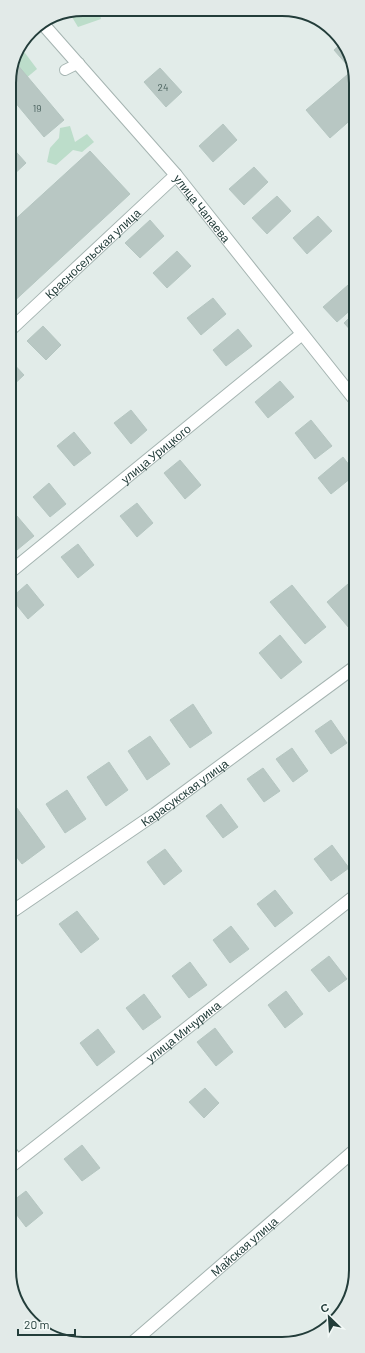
<svg xmlns="http://www.w3.org/2000/svg" width="365" height="1353" font-family="Barlow,sans-serif">
  <rect width="100%" height="100%" fill="#e2ece9"/>
  <!-- green -->
  <path fill="#bcddca" d="M 83,9 L 99,9 L 101,19 L 78,27 L 69,12 Z
    M 22,49 L 37,69 L 25,79 L 11,73 Z
    M 70,126 L 75,142 L 87,134 L 94,142 L 82,152 L 73,150 L 56,165 L 47,162 L 50,148 L 59,138 L 60,128 Z"/>
  <!-- building -->
  <path fill="#b8c7c3" stroke="#b5c6c1" d="M 92,9 L 106,9 L 99,16 Z
    M 342,43 L 351,63 L 348,66 L 334,50 Z
    M 16,63 L 64,120 L 44,137 L 9,95 L 9,78 Z
    M 160,68 L 182,92 L 166,107 L 144,82 Z
    M 354,69 L 355,73 L 355,116 L 330,138 L 306,110 Z
    M 223,124 L 237,140 L 213,162 L 199,146 Z
    M 9,144 L 26,163 L 10,178 L 9,177 Z
    M 90,151 L 130,194 L 9,306 L 9,225 Z
    M 254,167 L 268,182 L 244,205 L 229,189 Z
    M 277,196 L 291,211 L 267,234 L 252,218 Z
    M 318,216 L 332,231 L 307,254 L 293,238 Z
    M 150,220 L 164,236 L 140,258 L 125,243 Z
    M 177,251 L 191,266 L 167,288 L 153,273 Z
    M 348,285 L 355,293 L 355,306 L 337,322 L 323,307 Z
    M 213,298 L 226,314 L 201,335 L 187,318 Z
    M 355,312 L 355,335 L 344,323 Z
    M 43,326 L 61,345 L 46,360 L 27,341 Z
    M 238,329 L 252,346 L 226,366 L 213,350 Z
    M 9,359 L 24,375 L 9,389 Z
    M 280,381 L 294,397 L 268,418 L 255,402 Z
    M 131,410 L 147,430 L 131,444 L 114,423 Z
    M 311,420 L 332,446 L 315,459 L 295,433 Z
    M 74,432 L 91,453 L 74,466 L 57,446 Z
    M 343,457 L 356,474 L 331,494 L 318,478 Z
    M 180,460 L 201,485 L 185,499 L 164,473 Z
    M 49,483 L 66,504 L 50,517 L 33,497 Z
    M 137,503 L 153,523 L 137,537 L 120,516 Z
    M 17,516 L 34,536 L 17,550 L 9,540 L 9,522 Z
    M 78,544 L 94,565 L 78,578 L 61,557 Z
    M 27,584 L 44,605 L 28,619 L 11,598 Z
    M 348,584 L 356,593 L 356,623 L 349,628 L 327,602 Z
    M 292,585 L 326,627 L 305,644 L 270,602 Z
    M 280,635 L 302,662 L 281,679 L 259,653 Z
    M 193,704 L 212,733 L 190,748 L 170,720 Z
    M 331,720 L 347,743 L 331,754 L 315,731 Z
    M 150,736 L 170,764 L 147,780 L 128,751 Z
    M 292,748 L 308,771 L 293,782 L 276,759 Z
    M 109,762 L 128,790 L 106,806 L 87,777 Z
    M 263,768 L 280,791 L 264,802 L 247,779 Z
    M 67,790 L 86,819 L 65,833 L 46,804 Z
    M 14,804 L 45,847 L 22,864 L 9,847 L 9,808 Z
    M 221,804 L 238,827 L 223,838 L 206,816 Z
    M 332,845 L 349,868 L 331,881 L 314,859 Z
    M 165,849 L 182,871 L 164,885 L 147,862 Z
    M 275,890 L 293,913 L 275,927 L 257,904 Z
    M 77,911 L 99,939 L 81,953 L 59,924 Z
    M 231,926 L 249,949 L 230,963 L 213,940 Z
    M 329,956 L 347,979 L 329,992 L 311,970 Z
    M 190,962 L 207,985 L 189,998 L 172,976 Z
    M 286,991 L 303,1014 L 285,1028 L 268,1005 Z
    M 144,994 L 161,1017 L 143,1030 L 126,1008 Z
    M 215,1028 L 233,1052 L 216,1066 L 197,1042 Z
    M 98,1029 L 115,1052 L 97,1066 L 80,1043 Z
    M 205,1088 L 219,1103 L 204,1118 L 189,1102 Z
    M 82,1145 L 100,1168 L 82,1181 L 64,1159 Z
    M 26,1191 L 43,1213 L 26,1227 L 10,1206 L 10,1203 Z"/>
  <g fill="none" stroke-linecap="round" stroke-linejoin="round">
    <!-- lane casing -->
    <g stroke="#a5b4b1" stroke-width="12">
      <path id="lane" d="M 65,70 L 79,63"/>
    </g>
    <!-- street casing -->
    <g stroke="#a5b4b1" stroke-width="14">
      <g id="street">
        <path id="s1" d="M 42,23 L 176,175 L 355,400"/>
        <path id="s2" d="M 9,331 L 176,175"/>
        <path id="s3" d="M 9,573 L 302,334"/>
        <path id="s4" d="M 10,913 L 155,814 L 356,666"/>
        <path d="M 10,1151 L 17,1161"/>
        <path id="s5" d="M 10,1167 L 356,895"/>
        <path id="s6" d="M 132,1343 L 356,1149"/>
      </g>
    </g>
    <!-- lane -->
    <use href="#lane" stroke="#fff" stroke-width="10"/>
    <!-- street -->
    <use href="#street" stroke="#fff" stroke-width="12"/>
  </g>
  <g text-anchor="middle" dominant-baseline="central" stroke-width="3" stroke-linejoin="round" paint-order="stroke">
    <!-- number labels -->
    <g font-size="10" fill="#48605c">
      <text x="163" y="87">24</text>
      <text x="37" y="108">19</text>
    </g>
    <!-- street labels -->
    <g font-size="12" fill="#233d3a" stroke="#f3f9f7">
      <text stroke="none"><textPath href="#s1" startOffset="245">улица Чапаева</textPath></text>
      <text stroke="none"><textPath href="#s2" startOffset="114">Красносельская улица</textPath></text>
      <text stroke="none"><textPath href="#s3" startOffset="189">улица Урицкого</textPath></text>
      <text stroke="none"><textPath href="#s4" startOffset="212">Карасукская улица</textPath></text>
      <text stroke="none"><textPath href="#s5" startOffset="220">улица Мичурина</textPath></text>
      <text stroke="none"><textPath href="#s6" startOffset="148">Майская улица</textPath></text>
    </g>
  </g>
  <!-- crop -->
  <path d="M0 0H365V1353H0ZM83 16H282A67 67 0 0 1 349 83V1270A67 67 0 0 1 282 1337H83A67 67 0 0 1 16 1270V83A67 67 0 0 1 83 16Z" fill="#e2eae8" fill-rule="evenodd"/>
  <path fill="none" stroke="#233d3a" stroke-width="2" d="M83 16H282A67 67 0 0 1 349 83V1270A67 67 0 0 1 282 1337H83A67 67 0 0 1 16 1270V83A67 67 0 0 1 83 16Z"/>
  <!-- north arrow -->
  <g transform="translate(329 1317) rotate(335)" stroke="#f3f9f7" stroke-width="3" paint-order="stroke">
  <path d="M0-3L7 15L0 10L-7 15Z" fill="#233d3a"/>
  <text y="-6" font-size="11" font-weight="bold" text-anchor="middle" fill="#233d3a">С</text>
  </g>
  <!-- scale -->
  <path d="M18 1329v6h57v-6" fill="none" stroke="#233d3a" stroke-width="2"/>
  <text x="24" y="1329" font-size="12" fill="#233d3a" stroke="#f3f9f7" stroke-width="3" paint-order="stroke">20 m</text>
</svg>
